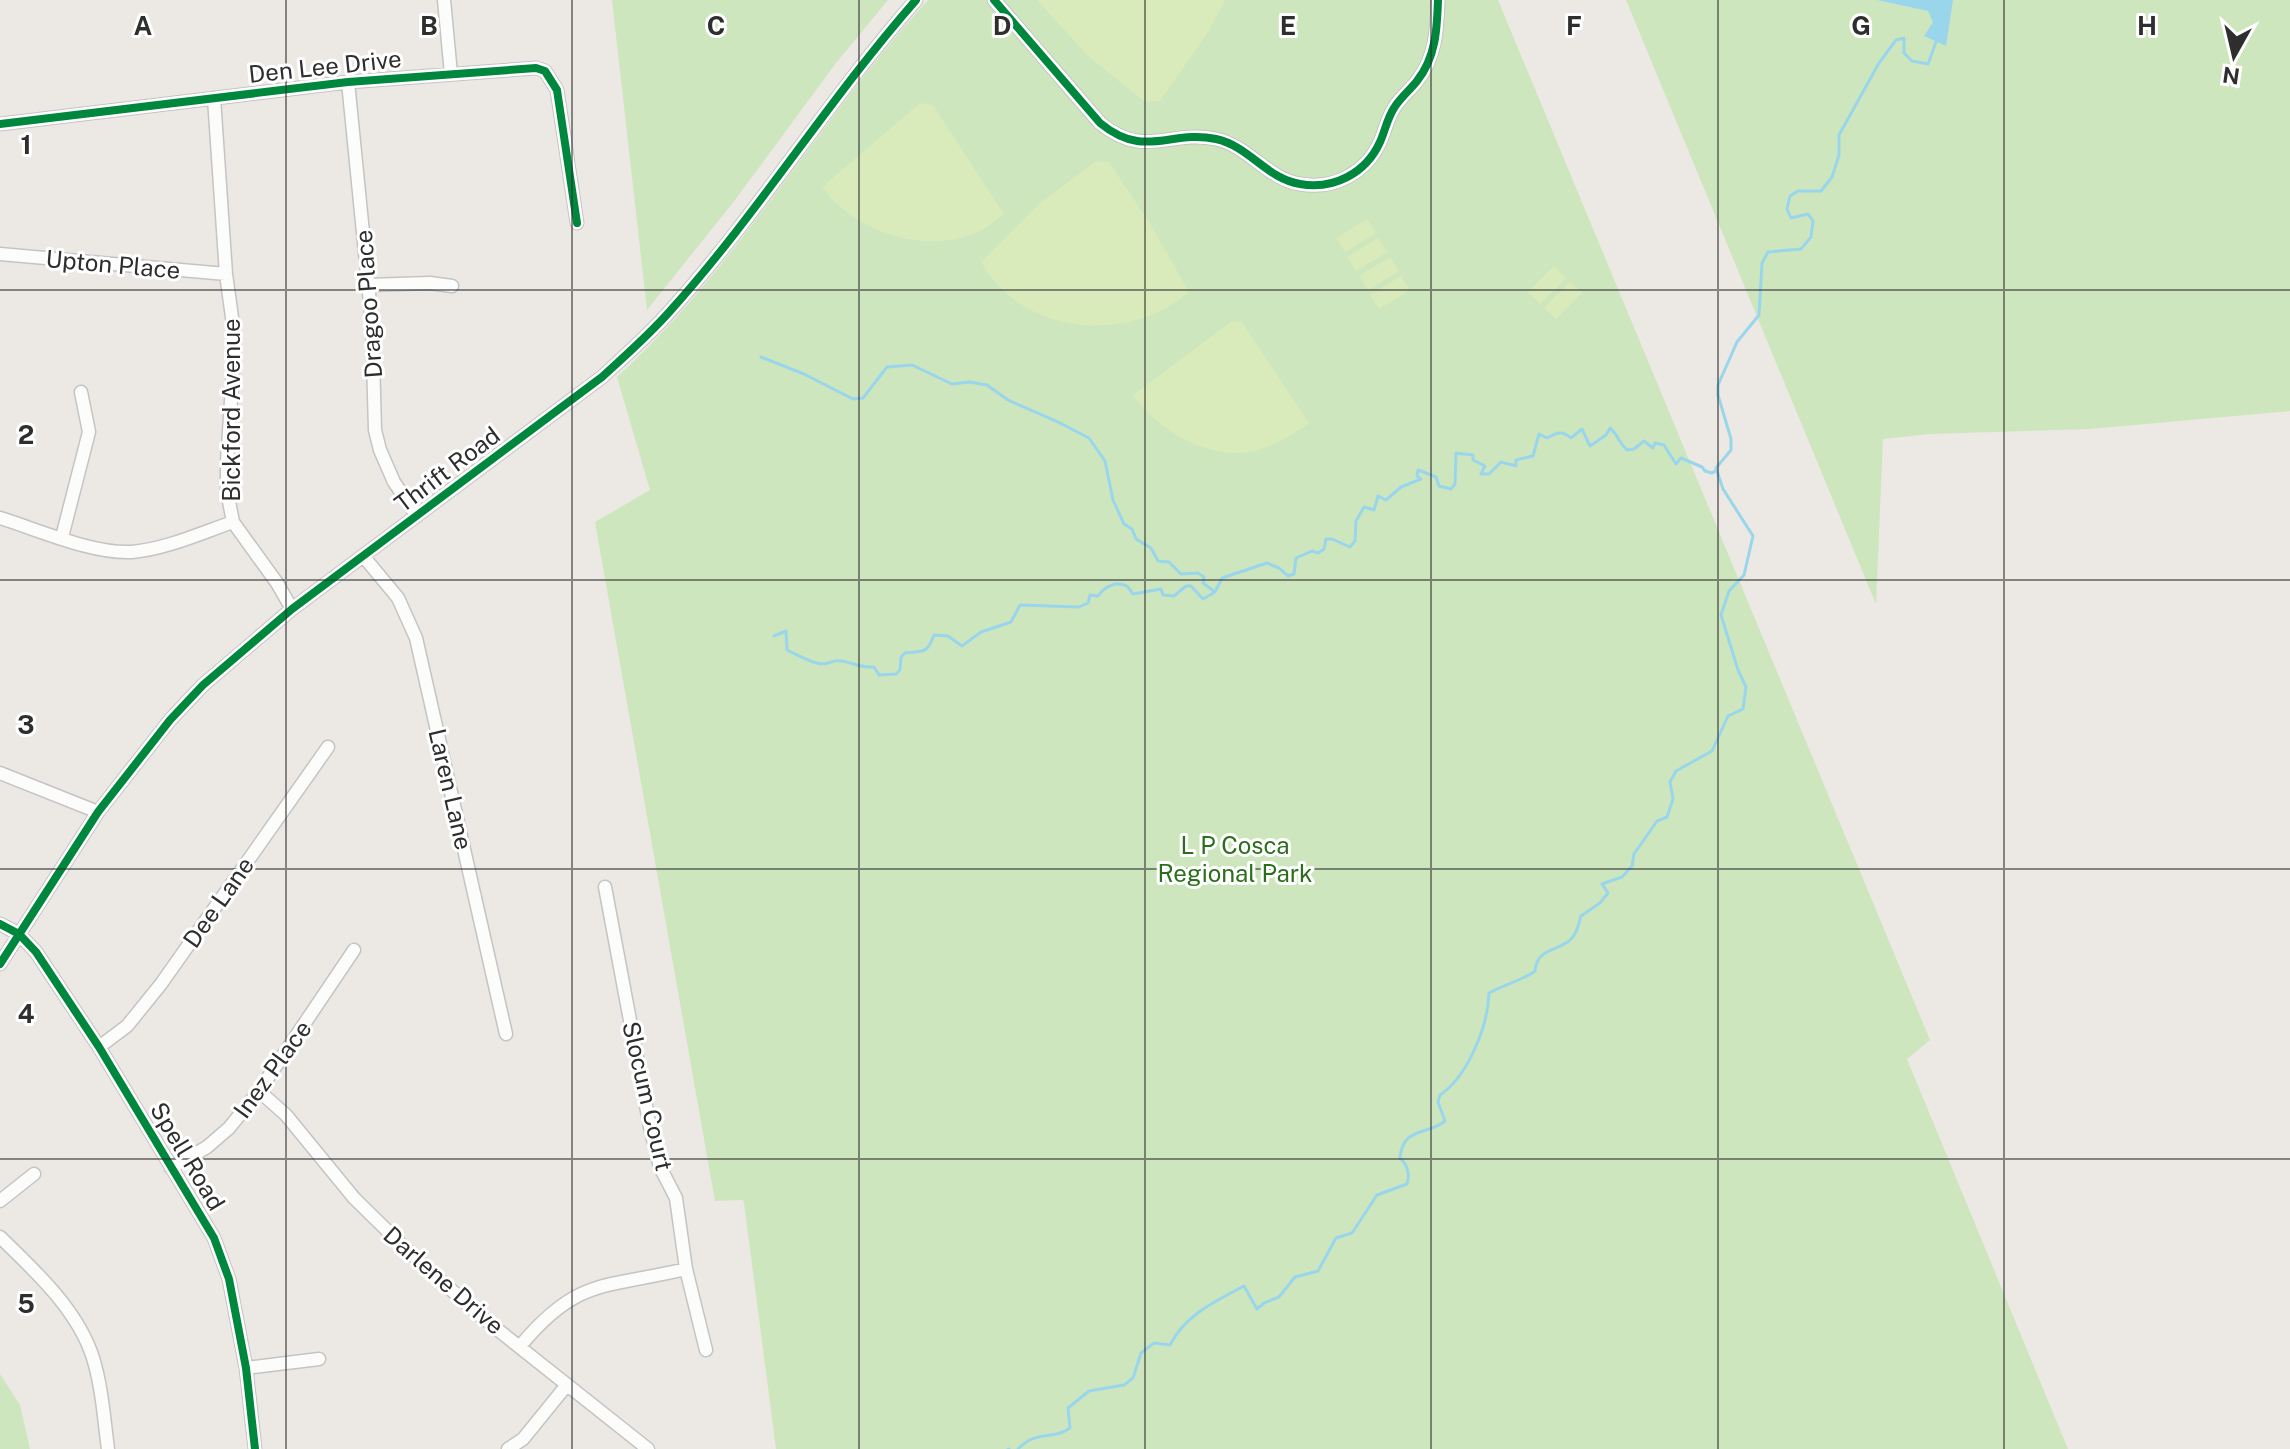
<svg xmlns="http://www.w3.org/2000/svg" width="2290" height="1449" font-family="'Public Sans',sans-serif">
  <rect width="100%" height="100%" fill="#ece8e4"/>
  <!-- green -->
  <path fill="#cee6be" d="M 612,0 L 888,0 L 836,63 L 735,200 L 647,310 Z
    M 928,0 L 1498,0 L 1930,1040 L 1907,1059 L 2068,1449 L 776,1449 L 744,1203 L 743,1200 L 715,1201 L 595,522 L 650,490 L 617,377 C 738,267 818,120 928,0 Z
    M 1626,0 L 2290,0 L 2290,411 L 2090,429 L 1930,434 L 1883,439 L 1876,604 Z
    M 0,1374 L 20,1405 L 30,1449 L 0,1449 Z"/>
  <!-- pitch -->
  <path fill="#d9eabb" d="M 1037,0 L 1225,0 L 1208,32 L 1160,101 L 1145,102 L 1088,56 Z
    M 920,103 L 933,105 L 1004,214 C 996,220 987,228 978,232 C 924,255 856,233 822,187 Z
    M 1096,161 L 1109,162 L 1151,225 L 1189,292 C 1127,345 1022,335 981,262 L 1040,203 Z
    M 1367,219 L 1376,233 L 1345,252 L 1336,238 Z
    M 1378,238 L 1387,252 L 1356,271 L 1347,257 Z
    M 1390,257 L 1399,271 L 1368,290 L 1359,276 Z
    M 1554,266 L 1566,278 L 1540,304 L 1528,292 Z
    M 1401,276 L 1410,290 L 1379,309 L 1370,295 Z
    M 1570,282 L 1582,293 L 1556,319 L 1544,308 Z
    M 1232,321 L 1242,322 L 1309,423 C 1291,435 1274,447 1253,451 C 1208,461 1158,430 1133,395 Z"/>
  <!-- water -->
  <path fill="#99d6ec" d="M 1877,0 L 1953,0 L 1946,46 L 1924,36 L 1933,22 L 1928,11 Z"/>
  <g fill="none" stroke-linecap="round" stroke-linejoin="round">
    <!-- stream -->
    <path stroke="#99d6ec" stroke-width="3" d="M 761,357 L 804,374 L 853,399 L 863,398 L 887,367 L 912,365 L 952,384 L 969,382 L 987,385 L 1008,400 L 1058,422 L 1089,438 L 1105,461 L 1113,500 L 1124,524 L 1132,529 L 1136,539 L 1151,548 L 1158,561 L 1169,562 L 1181,574 L 1198,573 L 1204,577 L 1203,583 L 1215,592
      M 774,636 L 786,631 L 787,650 C 796,654 810,663 822,664 C 830,664 834,659 842,661 C 854,663 861,668 874,667 L 879,675 L 896,674 L 900,670 L 901,657 L 905,653 C 923,650 926,656 934,635 L 948,636 L 962,646 L 981,632 L 1011,622 L 1020,605 L 1079,607 L 1088,603 L 1090,595 L 1098,596 C 1105,586 1116,581 1127,586 L 1133,594 L 1161,589 L 1163,595 L 1174,596 L 1186,586 L 1191,586 L 1203,599 L 1215,592 L 1222,578 L 1267,563 L 1279,568 L 1288,576 L 1294,574 L 1296,558 L 1312,551 L 1318,553 L 1324,549 L 1326,539 L 1332,539 L 1350,547 L 1355,541 L 1356,521 L 1364,507 L 1374,510 L 1378,496 L 1386,500 L 1401,487 L 1421,479 L 1417,476 L 1418,470 L 1436,477 L 1439,486 L 1451,489 L 1455,484 L 1456,453 L 1473,455 L 1473,460 L 1485,466 L 1481,474 L 1489,474 L 1501,462 L 1516,466 L 1516,460 L 1533,456 L 1539,434 L 1547,438 C 1557,433 1561,430 1571,438 L 1582,429 L 1590,446 L 1606,435 L 1610,428 C 1618,435 1620,444 1627,450 L 1634,449 L 1644,441 L 1653,448 L 1655,443 L 1664,445 L 1676,464 L 1681,458 L 1702,467 L 1705,471 L 1712,473 L 1717,470
      M 1008,1449 L 1009,1449
      M 1018,1449 C 1038,1429 1052,1441 1070,1428 L 1068,1408 L 1089,1391 L 1124,1385 L 1133,1378 L 1141,1353 L 1154,1343 L 1170,1345 C 1185,1315 1216,1301 1244,1286 L 1257,1309 L 1264,1303 L 1279,1297 L 1295,1277 L 1318,1271 L 1336,1238 L 1352,1233 L 1377,1195 L 1407,1184 C 1410,1175 1408,1165 1400,1158 C 1403,1126 1427,1136 1445,1121 L 1438,1102 L 1440,1095 C 1468,1076 1488,1026 1489,993 C 1503,985 1523,980 1535,971 C 1537,949 1554,952 1569,941 C 1577,935 1578,925 1581,916 L 1600,903 L 1608,893 L 1602,884 L 1622,877 L 1632,866 L 1634,854 L 1657,821 L 1667,817 L 1673,799 L 1670,782 L 1676,771 L 1712,751 L 1728,716 L 1743,709 L 1746,687 L 1738,670 L 1721,615 L 1729,591 L 1744,575 L 1753,536 L 1723,489 L 1716,468 L 1731,450 L 1731,439 L 1718,395 L 1718,385 L 1737,342 L 1759,315 L 1762,263 L 1768,252 L 1801,249 L 1811,237 L 1813,221 L 1808,214 L 1791,218 L 1787,209 L 1790,196 L 1798,191 L 1821,191 L 1832,177 L 1839,155 L 1839,135 L 1879,63 L 1896,40 L 1904,38 L 1904,53 L 1912,61 L 1928,64 L 1936,42"/>
    <!-- minor casing -->
    <g stroke="#c5c4c5" stroke-width="15">
      <path id="minor" d="M 444,0 L 451,74
        M 994,0 L 1100,123 C 1145,160 1170,129 1216,139 C 1249,146 1267,179 1300,184 C 1334,190 1366,173 1380,142 C 1385,131 1387,119 1394,108 C 1400,98 1410,90 1417,81 C 1436,57 1437,29 1438,0
        M 348,82 L 372,323 L 375,430 L 380,450 L 394,482 L 417,516
        M 214,98 L 226,274 L 235,339 L 227,462 L 227,491 L 233,522 L 277,583 L 292,609
        M 0,124 L 348,82 L 536,68 L 545,71 L 557,90 L 577,223
        M 0,254 L 226,274
        M 368,285 L 430,283 L 452,286
        M 0,518 C 39,530 92,554 132,552 C 166,549 201,533 233,522
        M 62,537 L 89,432 L 81,392
        M 364,557 L 398,598 L 416,638 L 506,1034
        M 0,773 L 98,812
        M 605,887 L 650,1127 L 660,1167 L 676,1198 L 686,1269 L 706,1350
        M 0,924 L 19,934 L 36,952 L 99,1047 L 214,1238 L 229,1279 L 246,1368 L 255,1449
        M 0,964 L 98,812 L 170,720 L 203,685 L 292,609 L 602,377 C 626,355 650,334 671,310 C 759,212 829,99 916,0
        M 99,1047 L 127,1026 L 161,984 L 328,747
        M 259,1091 L 286,1115 L 354,1198 L 407,1250 L 478,1314 L 648,1449
        M 171,1168 L 207,1147 L 229,1128 L 259,1091 L 354,950
        M 0,1201 L 34,1174
        M 0,1237 C 35,1271 78,1310 93,1358 C 102,1387 104,1419 108,1449
        M 521,1345 C 578,1277 606,1288 686,1269
        M 246,1368 L 319,1359
        M 508,1449 L 523,1439 L 566,1386"/>
    </g>
    <!-- minor -->
    <use href="#minor" stroke="#fcfcfb" stroke-width="12"/>
    <!-- cycleway casing -->
    <g stroke="#fff" stroke-width="13">
      <path id="cycleway" d="M 994,0 L 1100,123 C 1145,160 1170,129 1216,139 C 1249,146 1267,179 1300,184 C 1334,190 1366,173 1380,142 C 1385,131 1387,119 1394,108 C 1400,98 1410,90 1417,81 C 1436,57 1437,29 1438,0
        M 0,124 L 348,82 L 536,68 L 545,71 L 557,90 L 577,223
        M 0,924 L 19,934 L 36,952 L 99,1047 L 214,1238 L 229,1279 L 246,1368 L 255,1449
        M 0,964 L 98,812 L 170,720 L 203,685 L 292,609 L 602,377 C 626,355 650,334 671,310 C 759,212 829,99 916,0"/>
    </g>
    <!-- cycleway -->
    <use href="#cycleway" stroke="#00873e" stroke-width="8"/>
  </g>
  <!-- grid -->
  <path fill="none" stroke="#2e2e2e" stroke-width="2" stroke-opacity="0.55" d="M 286,0 L 286,1449M 572,0 L 572,1449M 859,0 L 859,1449M 1145,0 L 1145,1449M 1431,0 L 1431,1449M 1718,0 L 1718,1449M 2004,0 L 2004,1449M 0,290 L 2290,290M 0,580 L 2290,580M 0,869 L 2290,869M 0,1159 L 2290,1159"/>
  <g text-anchor="middle" dominant-baseline="central" stroke-width="6" stroke-linejoin="round" paint-order="stroke">
    <!-- street labels -->
    <g font-size="24" fill="#2e2e2e" stroke="#fff">
      <text transform="translate(325 66) rotate(-6)">Den Lee Drive</text>
      <text transform="translate(113 264) rotate(5)">Upton Place</text>
      <text transform="translate(368 304) rotate(-94)">Dragoo Place</text>
      <text transform="translate(231 410) rotate(-90)">Bickford Avenue</text>
      <text transform="translate(447 469) rotate(-37)">Thrift Road</text>
      <text transform="translate(451 789) rotate(77)">Laren Lane</text>
      <text transform="translate(218 902) rotate(-55)">Dee Lane</text>
      <text transform="translate(272 1069) rotate(-54)">Inez Place</text>
      <text transform="translate(648 1096) rotate(77)">Slocum Court</text>
      <text transform="translate(188 1156) rotate(59)">Spell Road</text>
      <text transform="translate(444 1280) rotate(41)">Darlene Drive</text>
    </g>
    <!-- park labels -->
    <g font-size="24" fill="#2c6e1b" stroke="#fff">
      <text x="1235" y="845">L P Cosca<tspan x="1235" dy="28">Regional Park</tspan></text>
    </g>
  </g>
  <g font-size="26" text-anchor="middle" font-weight="bold" fill="#2e2e2e" stroke="#fff" stroke-width="6" stroke-linejoin="round" paint-order="stroke">
    <text x="143" y="35">A</text>
    <text x="429" y="35">B</text>
    <text x="716" y="35">C</text>
    <text x="1002" y="35">D</text>
    <text x="1288" y="35">E</text>
    <text x="1574" y="35">F</text>
    <text x="1861" y="35">G</text>
    <text x="2147" y="35">H</text>
    <text x="26" y="154">1</text>
    <text x="26" y="444">2</text>
    <text x="26" y="734">3</text>
    <text x="26" y="1023">4</text>
    <text x="26" y="1313">5</text>
  </g>
  <!-- north arrow -->
  <g transform="translate(2234 56) rotate(188)" stroke="#ffffff" stroke-width="6" paint-order="stroke">
  <path d="M0-6L14 30L0 20L-14 30Z" fill="#2e2e2e"/>
  <text y="-12" font-size="22" font-weight="bold" text-anchor="middle" fill="#2e2e2e">N</text>
  </g>
</svg>
